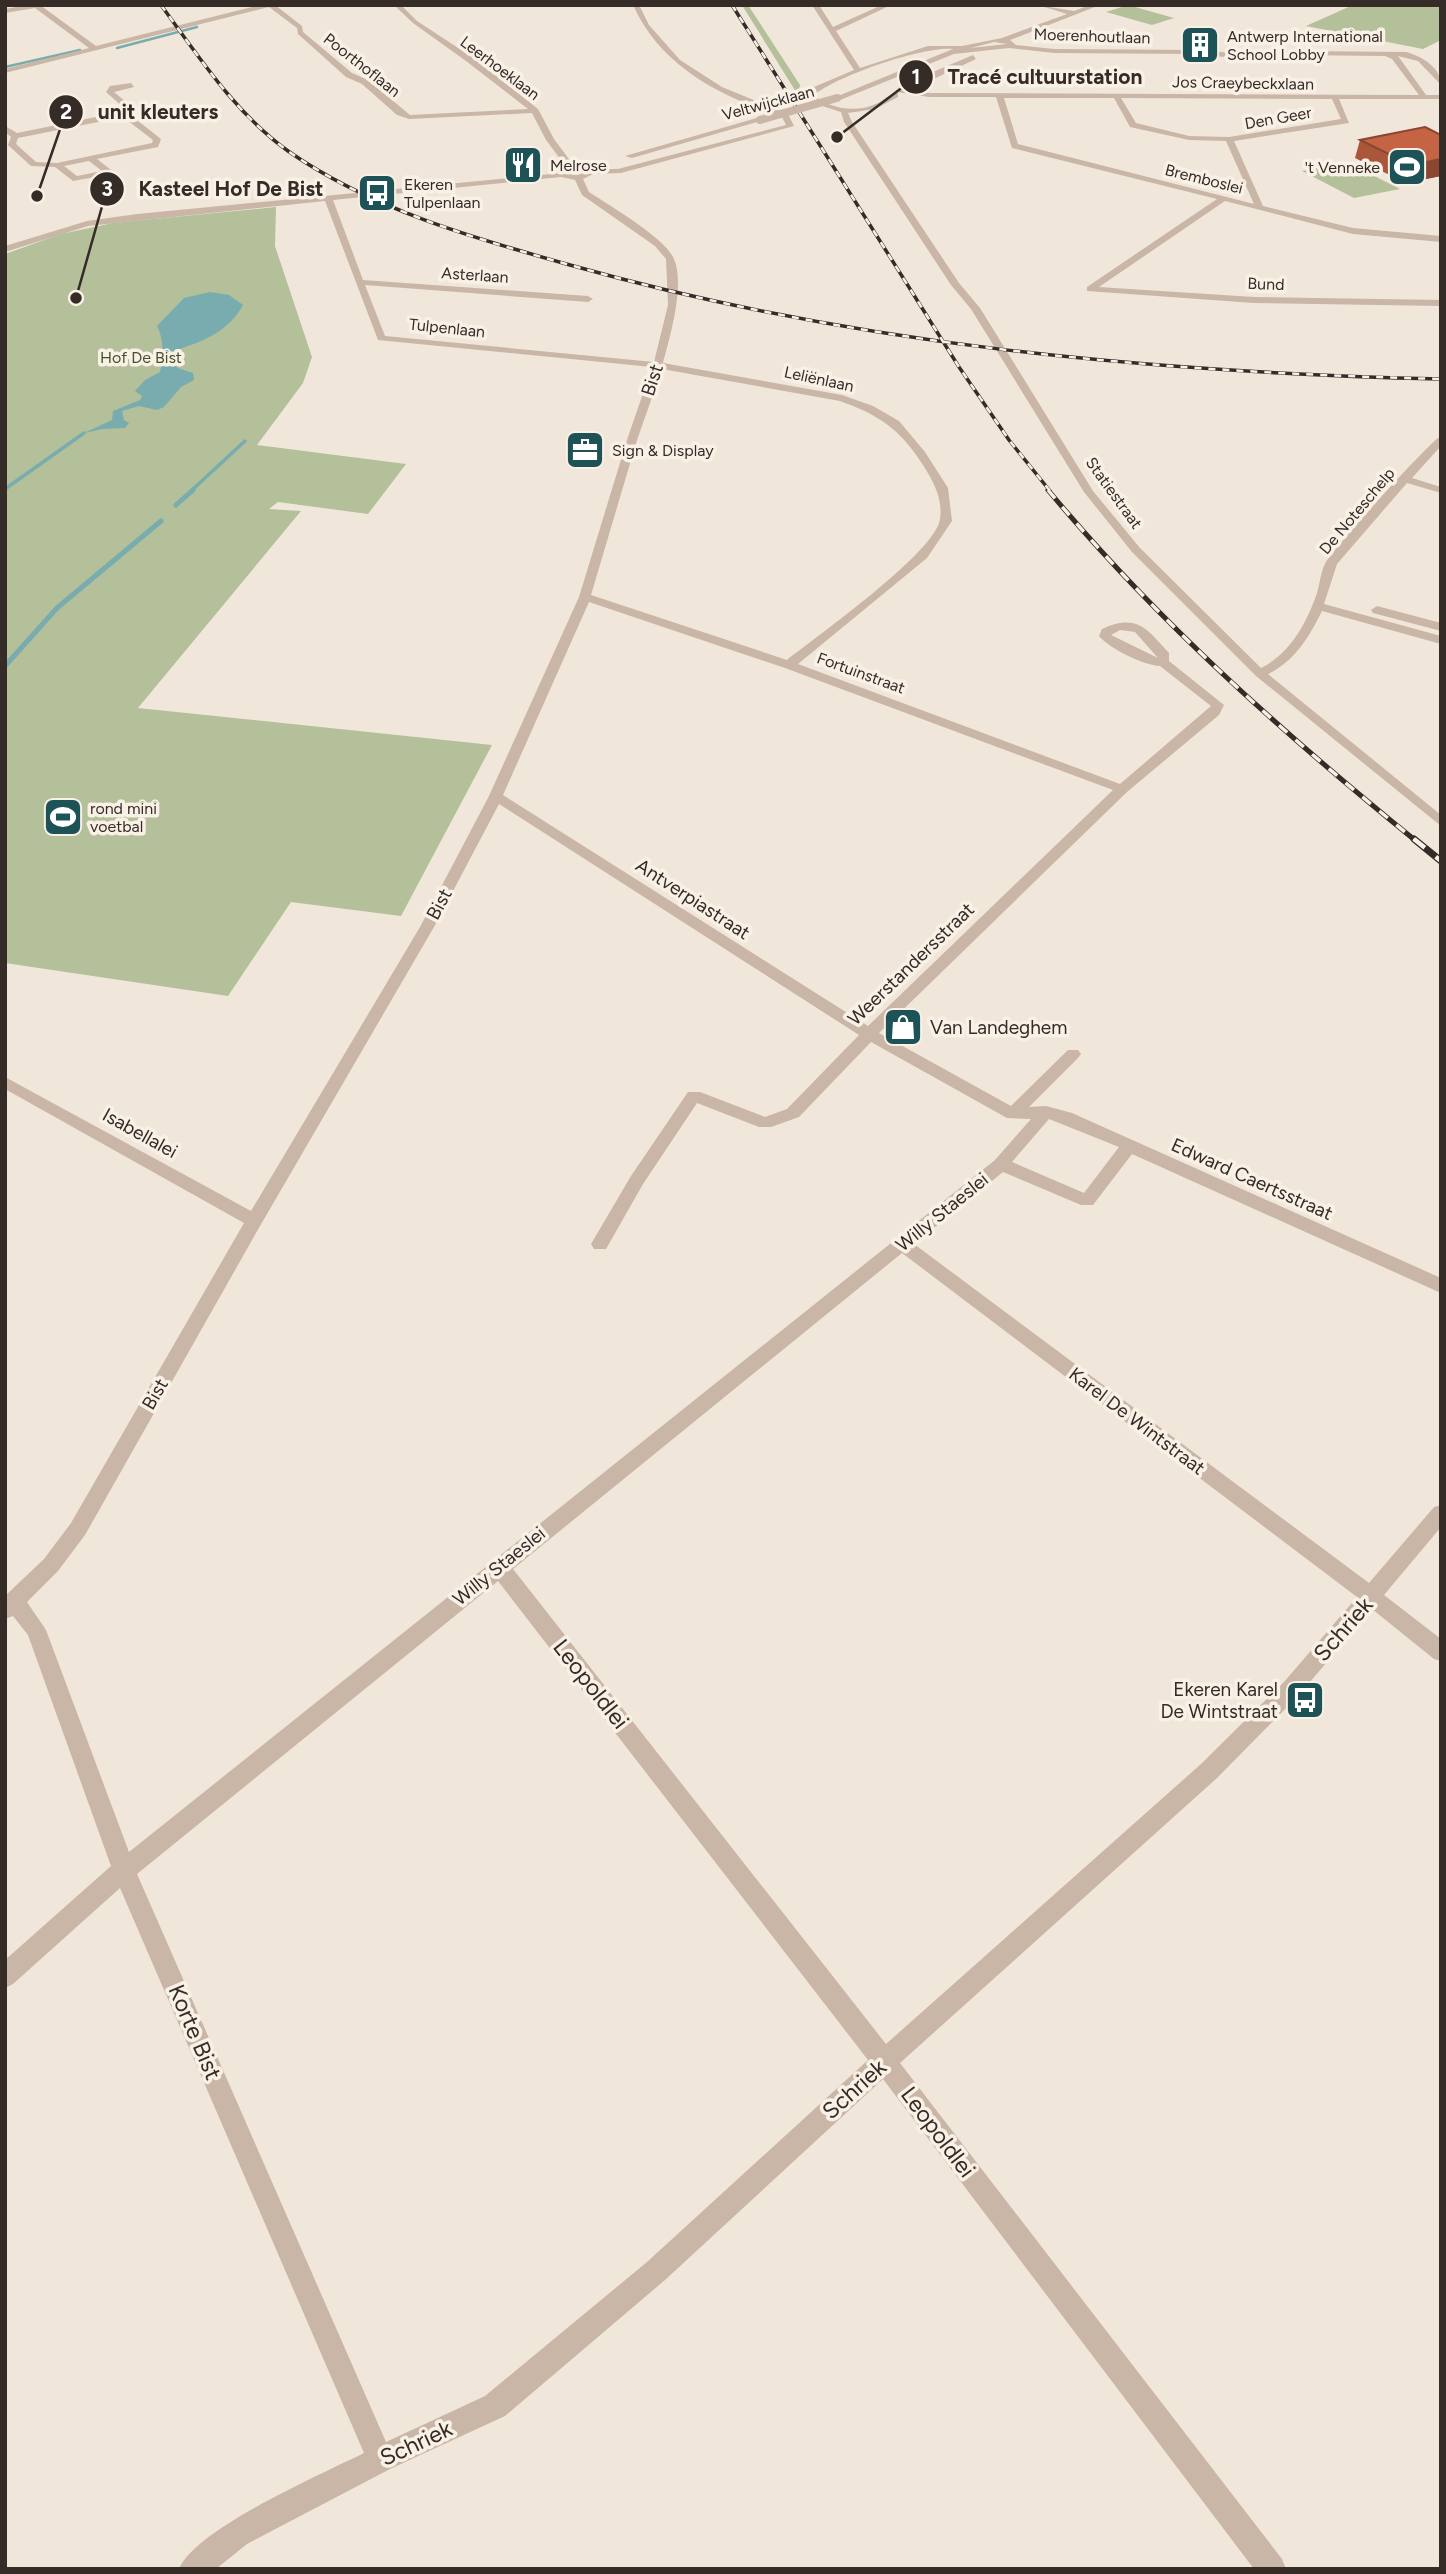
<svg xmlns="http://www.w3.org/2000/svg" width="1446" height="2574" font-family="Figtree,sans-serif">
  <rect width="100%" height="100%" fill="#f1e6da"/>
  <!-- green -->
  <path fill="#b3c09a" d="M 742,5 L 748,5 L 800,85 L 798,95 Z
    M 1128,5 L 1174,18 L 1152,25 L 1106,12 Z
    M 1353,5 L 1441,5 L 1441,40 L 1423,49 L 1306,26 Z
    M 1347,162 L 1400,189 L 1354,198 L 1302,171 Z
    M 276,207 L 275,246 L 312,357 L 303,383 L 257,445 L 406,464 L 368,514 L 278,502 L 269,509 L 301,511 L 138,708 L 492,745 L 401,916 L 291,902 L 228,996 L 5,963 L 5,254 L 61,234 L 113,223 Z"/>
  <!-- water -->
  <path fill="#79acae" d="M 210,292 L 229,295 L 243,305 C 229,331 203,342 176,350 L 172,363 L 178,368 L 193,373 L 194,380 L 181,387 L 164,407 L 157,410 L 139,406 L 122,411 L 124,420 L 129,423 L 125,428 L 103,429 L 84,433 L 112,420 L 113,411 L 140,400 L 142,396 L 135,391 L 145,380 L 160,372 C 164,356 164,340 157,326 L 184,298 Z"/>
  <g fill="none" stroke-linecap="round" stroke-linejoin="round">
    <!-- stream-far2 -->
    <path stroke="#79acae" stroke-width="2.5" d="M 117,48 L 197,27
      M 5,67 L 80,50"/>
    <!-- stream-far1 -->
    <path stroke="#79acae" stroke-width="3.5" d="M 5,489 L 84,433
      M 191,491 L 245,441"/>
    <!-- stream -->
    <path stroke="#79acae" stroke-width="5" d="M 176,505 L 193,490
      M 5,666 L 57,608 L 161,521"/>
    <!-- minor -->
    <path fill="#c9b6a6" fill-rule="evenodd" d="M 28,5 L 40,5 L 96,46 L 260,5 L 275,5 L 302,26 L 303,32 L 352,73 L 368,80 L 410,115 L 528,109 L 466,61 L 413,23 L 394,5 L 401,5 L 417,21 L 472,57 L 538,109 L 554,139 L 574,166 L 567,168 L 546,140 L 532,113 L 409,119 L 397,115 L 362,84 L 346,77 L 298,34 L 297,28 L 269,7 L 5,73 L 5,69 L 89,48 L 35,8 L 5,13 L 5,9 Z
      M 633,5 L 639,5 L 649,25 L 680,60 L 722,87 L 788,114 L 794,126 L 621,173 L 593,174 L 583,179 L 589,192 C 610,206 662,236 673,257 C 686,282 670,337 663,363 L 842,395 L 873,406 L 899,421 L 925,452 L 948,488 L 952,521 L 927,558 L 798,664 L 1120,784 L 1211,706 L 1160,666 C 1143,665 1110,649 1099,636 L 1102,629 C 1137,613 1147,629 1169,653 L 1169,661 L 1224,705 L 1219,715 L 1127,792 L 879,1033 L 1011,1106 L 1068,1050 L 1078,1050 L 1081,1054 L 1078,1058 L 1029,1107 L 1046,1106 L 1072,1113 L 1441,1278 L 1441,1293 L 1132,1154 L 1093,1205 L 1081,1205 L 1003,1172 L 914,1244 L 1369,1583 L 1434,1507 L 1441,1505 L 1441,1527 L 1384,1595 L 1441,1639 L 1441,1661 L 1434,1659 L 1372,1609 L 1298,1696 L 1217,1778 L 900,2063 L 1282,2559 L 1286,2569 L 1254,2569 L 883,2079 L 665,2280 L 505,2416 L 390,2469 L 247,2544 L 216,2569 L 179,2569 C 195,2529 322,2474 364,2453 L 120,1888 L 13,1984 L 5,1988 L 5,1960 L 111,1866 L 28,1635 L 13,1616 L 5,1619 L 5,1596 L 44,1559 L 71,1523 L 244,1223 L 5,1089 L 5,1077 L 251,1211 L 420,927 L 489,796 L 579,597 L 627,440 L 652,367 L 378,340 L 325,201 L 88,226 L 5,252 L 5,246 L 87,221 L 137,214 L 561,173 L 577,175 L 587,171 L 584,168 L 588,166 L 594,169 L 618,169 L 786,125 L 782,117 C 720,96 661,67 633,5 ZM 561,177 L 575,180 L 582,195 L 655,246 L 666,259 L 668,305 L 654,362 L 385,336 L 365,285 L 588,302 L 593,299 L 588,296 L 363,280 L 333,200 ZM 662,369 L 840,401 C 879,415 900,429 923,465 C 933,481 943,498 940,519 C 936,552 817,636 787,660 L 591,595 L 637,440 ZM 589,602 L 785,668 L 1113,790 L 868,1026 L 503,795 ZM 1120,630 L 1135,632 L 1158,658 L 1111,635 ZM 499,804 L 859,1035 L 787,1109 L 765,1117 L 700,1092 L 688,1092 L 631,1176 L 591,1244 L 594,1249 L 606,1249 L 643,1184 L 697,1103 L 759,1127 L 771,1127 L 799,1117 L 871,1042 L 1007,1118 L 1031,1119 L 995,1160 L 129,1852 L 46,1630 L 27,1602 L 58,1571 L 85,1535 L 260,1226 L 434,927 ZM 1049,1119 L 1119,1147 L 1084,1193 L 1012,1162 ZM 902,1253 L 1357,1597 L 1284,1682 L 1201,1764 L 886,2044 L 513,1569 ZM 498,1581 L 868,2060 L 647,2262 L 485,2396 L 386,2442 L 137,1874 Z
      M 812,5 L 819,5 L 833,27 L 882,5 L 891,5 L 836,31 L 860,68 L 928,46 L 962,46 L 1002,38 L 1067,14 L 1038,5 L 1074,11 L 1090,5 L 1100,5 L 1010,40 L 1016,45 L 1054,49 L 1195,50 L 1245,54 L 1294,51 L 1406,52 C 1421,56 1441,67 1441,85 L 1418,61 L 1398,56 L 1426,95 L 1441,95 L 1441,99 L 1339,99 L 1349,123 L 1234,141 L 1263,206 L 1353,228 L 1441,236 L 1441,242 L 1353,234 L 1225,201 L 1099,287 L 1254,297 L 1441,300 L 1441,306 L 1254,303 L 1087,291 L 1087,287 L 1217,199 L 1012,148 L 996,97 L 929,97 L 897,92 L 914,80 L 973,55 L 976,59 L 910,90 L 929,93 L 1419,95 L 1392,59 L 1385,56 L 1294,55 L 1245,59 L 1195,54 L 1054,53 L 1009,48 L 954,54 L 840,100 L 833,98 L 953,49 C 923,46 837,76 814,95 C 831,110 858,113 878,103 C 885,99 890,94 898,93 L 898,97 L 875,109 L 848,113 L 852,122 L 959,283 L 980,308 L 1093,491 L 1140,548 L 1261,668 C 1291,653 1307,622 1317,593 C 1320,583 1321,570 1326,562 C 1334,548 1431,440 1441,436 L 1441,446 L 1412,478 L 1441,487 L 1441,493 L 1407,483 L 1337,564 L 1324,604 L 1441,636 L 1441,644 L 1322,611 C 1309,637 1295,661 1268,674 L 1441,815 L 1441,826 L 1256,676 L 1132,552 L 1084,492 L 971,309 L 951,285 L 844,122 L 841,112 L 816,104 L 806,95 L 814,87 L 854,70 ZM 994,42 L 1007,44 L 971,48 ZM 1004,98 L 1114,98 L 1130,127 L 1189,140 L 1226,141 L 1254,204 L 1018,144 ZM 1121,98 L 1332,99 L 1341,119 L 1229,137 L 1189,136 L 1136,123 Z
      M 131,83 L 134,87 L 114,92 L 131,106 L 128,113 L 161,139 L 158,147 L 97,159 L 111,170 L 111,174 L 73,181 L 55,167 L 31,166 L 8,145 L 11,137 L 5,132 L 5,126 L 17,133 L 121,112 L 123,107 L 106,92 L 110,86 ZM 123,117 L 153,140 L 152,143 L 57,163 L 36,162 L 16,144 L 18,138 ZM 89,161 L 102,171 L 77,176 L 64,166 Z
      M 757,118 L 764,120 L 632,158 L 625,156 Z
      M 1377,606 L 1441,623 L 1441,631 L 1373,613 L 1371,610 Z"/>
    <!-- rail-far2 casing -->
    <g stroke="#352b27" stroke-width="3.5">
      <path id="rail-far2" d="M 161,5 C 199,57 235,113 288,151 C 371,209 473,238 570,265 C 855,345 1146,372 1441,379
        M 732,5 L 959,367 L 1009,440 L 1050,491"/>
    </g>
    <!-- rail-far1 casing -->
    <g stroke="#352b27" stroke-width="5">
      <path id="rail-far1" d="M 1048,490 C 1157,621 1284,734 1416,841"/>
    </g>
    <!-- rail casing -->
    <g stroke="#352b27" stroke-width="7">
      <path id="rail" d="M 1414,839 L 1441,861"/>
    </g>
    <!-- rail-far2 -->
    <use href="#rail-far2" stroke="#f9f0e6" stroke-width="2.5" stroke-dasharray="7" stroke-linecap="butt"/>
    <!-- rail-far1 -->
    <use href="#rail-far1" stroke="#f9f0e6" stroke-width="3.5" stroke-dasharray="11" stroke-linecap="butt"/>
    <!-- rail -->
    <use href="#rail" stroke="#f9f0e6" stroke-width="4.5" stroke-dasharray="14" stroke-linecap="butt"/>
    <!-- minor-bridge -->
    <path stroke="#c9b6a6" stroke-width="8" d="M 760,120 L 837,98"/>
  </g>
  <!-- wall -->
  <path fill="#a9563a" d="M 1441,135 L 1441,176 L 1406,183 L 1355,158 L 1360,140 Z"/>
  <!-- shaded-wall -->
  <path fill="#8a4630" d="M 1441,159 L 1441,176 L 1406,183 L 1411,165 Z"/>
  <!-- building -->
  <path fill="#c56444" stroke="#8a4630" stroke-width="2" d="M 1425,127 L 1441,135 L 1441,159 L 1411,165 L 1360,140 Z"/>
  <!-- icons -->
  <defs>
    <g id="building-square" transform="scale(2.0125)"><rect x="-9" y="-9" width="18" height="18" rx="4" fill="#1d5256" stroke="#f9f0e6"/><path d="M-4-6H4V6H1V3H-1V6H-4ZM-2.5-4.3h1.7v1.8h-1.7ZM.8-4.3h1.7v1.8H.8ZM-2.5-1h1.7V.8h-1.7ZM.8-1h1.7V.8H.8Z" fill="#fff"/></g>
    <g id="restaurant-square" transform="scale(2.0125)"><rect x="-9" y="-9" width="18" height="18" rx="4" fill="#1d5256" stroke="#f9f0e6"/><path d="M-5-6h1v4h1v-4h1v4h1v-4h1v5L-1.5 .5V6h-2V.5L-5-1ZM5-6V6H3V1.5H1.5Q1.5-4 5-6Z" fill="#fff"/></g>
    <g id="stadium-square" transform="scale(2.0125)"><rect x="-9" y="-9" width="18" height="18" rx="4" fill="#1d5256" stroke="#f9f0e6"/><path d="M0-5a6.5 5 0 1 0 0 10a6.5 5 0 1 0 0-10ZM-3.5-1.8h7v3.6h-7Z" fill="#fff"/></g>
    <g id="bus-square" transform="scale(2.0125)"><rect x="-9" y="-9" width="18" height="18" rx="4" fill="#1d5256" stroke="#f9f0e6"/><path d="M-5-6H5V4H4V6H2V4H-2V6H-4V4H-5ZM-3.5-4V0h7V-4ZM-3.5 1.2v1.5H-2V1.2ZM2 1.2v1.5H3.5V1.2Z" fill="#fff"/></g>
    <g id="office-square" transform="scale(2.0125)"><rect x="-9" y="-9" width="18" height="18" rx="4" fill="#1d5256" stroke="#f9f0e6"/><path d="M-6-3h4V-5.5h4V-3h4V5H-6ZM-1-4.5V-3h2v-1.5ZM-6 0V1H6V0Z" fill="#fff"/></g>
    <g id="shop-square" transform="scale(2.0125)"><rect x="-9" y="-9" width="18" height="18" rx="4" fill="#1d5256" stroke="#f9f0e6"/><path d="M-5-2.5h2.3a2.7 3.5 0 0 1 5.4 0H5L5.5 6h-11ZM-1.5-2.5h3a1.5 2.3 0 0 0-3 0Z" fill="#fff"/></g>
  </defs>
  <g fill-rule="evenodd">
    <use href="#building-square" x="1200" y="45"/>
    <use href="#restaurant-square" x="523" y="165"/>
    <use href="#stadium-square" x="1407" y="167"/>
    <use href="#bus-square" x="377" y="193"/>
    <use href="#office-square" x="585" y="450"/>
    <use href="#stadium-square" x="63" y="817"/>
    <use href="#shop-square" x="903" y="1027"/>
    <use href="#bus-square" x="1305" y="1700"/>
  </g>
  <g text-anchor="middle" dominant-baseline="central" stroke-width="7" stroke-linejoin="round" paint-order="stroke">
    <!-- far-street labels -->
    <g font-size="16" fill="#352b27" stroke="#f9f0e6">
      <text transform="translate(1092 36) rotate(2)">Moerenhoutlaan</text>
      <text transform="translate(362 65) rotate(38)">Poorthoflaan</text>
      <text transform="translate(500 68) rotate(37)">Leerhoeklaan</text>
      <text transform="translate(1243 83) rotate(1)">Jos Craeybeckxlaan</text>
      <text transform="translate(768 103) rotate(-15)">Veltwijcklaan</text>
      <text transform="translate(1278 118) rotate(-10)">Den Geer</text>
      <text transform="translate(1204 179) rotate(14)">Bremboslei</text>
      <text transform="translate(475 275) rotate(4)">Asterlaan</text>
      <text transform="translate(1266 284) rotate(2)">Bund</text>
      <text transform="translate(447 328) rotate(6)">Tulpenlaan</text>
      <text transform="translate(819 379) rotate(12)">Leliënlaan</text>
      <text transform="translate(1114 493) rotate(54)">Statiestraat</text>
      <text transform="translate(1357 511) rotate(-50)">De Noteschelp</text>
      <text transform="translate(861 673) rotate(20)">Fortuinstraat</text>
    </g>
    <!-- far-poi labels -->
    <g font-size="16" fill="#352b27" stroke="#f9f0e6" text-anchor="start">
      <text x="1227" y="36">Antwerp International<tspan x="1227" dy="18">School Lobby</tspan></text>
      <text x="550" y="165">Melrose</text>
      <text x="1380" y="167" text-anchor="end">'t Venneke</text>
      <text x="404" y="184">Ekeren<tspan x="404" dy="18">Tulpenlaan</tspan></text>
      <text x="612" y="450">Sign &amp; Display</text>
      <text x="90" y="808">rond mini<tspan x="90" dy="18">voetbal</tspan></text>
    </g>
    <!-- far-park labels -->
    <g font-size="16" fill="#44532b" stroke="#f9f0e6">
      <text x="141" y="357">Hof De Bist</text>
    </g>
    <!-- street labels -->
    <g font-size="19" fill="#352b27" stroke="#f9f0e6">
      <text transform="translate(652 380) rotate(-72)">Bist</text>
      <text transform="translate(693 899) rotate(33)">Antverpiastraat</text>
      <text transform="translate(439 904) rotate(-62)">Bist</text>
      <text transform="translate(911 964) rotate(-44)">Weerstandersstraat</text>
      <text transform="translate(140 1133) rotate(29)">Isabellalei</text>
      <text transform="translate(1252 1179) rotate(24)">Edward Caertsstraat</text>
      <text transform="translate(942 1212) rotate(-39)">Willy Staeslei</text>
      <text transform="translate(155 1394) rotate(-60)">Bist</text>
      <text transform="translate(1137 1421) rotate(37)">Karel De Wintstraat</text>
      <text transform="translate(499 1566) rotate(-39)">Willy Staeslei</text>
    </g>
    <!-- poi labels -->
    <g font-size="19" fill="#352b27" stroke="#f9f0e6" text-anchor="start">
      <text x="930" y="1027">Van Landeghem</text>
      <text x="1278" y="1689" text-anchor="end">Ekeren Karel<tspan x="1278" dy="22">De Wintstraat</tspan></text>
    </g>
    <!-- near-street labels -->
    <g font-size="23" fill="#352b27" stroke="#f9f0e6">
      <text transform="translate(1343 1629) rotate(-49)">Schriek</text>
      <text transform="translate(591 1684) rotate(52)">Leopoldlei</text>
      <text transform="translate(195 2032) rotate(67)">Korte Bist</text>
      <text transform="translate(854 2089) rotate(-42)">Schriek</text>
      <text transform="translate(938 2132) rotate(53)">Leopoldlei</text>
      <text transform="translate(416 2443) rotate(-25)">Schriek</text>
    </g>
  </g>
  <!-- callouts -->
  <path fill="none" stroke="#352b27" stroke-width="2.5" d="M837 137L916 77M37 196L66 112M76 298L107 189"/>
  <g fill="#352b27" stroke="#f9f0e6" stroke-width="2.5">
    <circle cx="837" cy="137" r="7"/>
    <circle cx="37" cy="196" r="7"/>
    <circle cx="76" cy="298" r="7"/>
    <circle cx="916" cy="77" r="18"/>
    <circle cx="66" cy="112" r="18"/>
    <circle cx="107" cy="189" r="18"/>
  </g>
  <g font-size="21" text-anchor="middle" font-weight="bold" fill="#fff">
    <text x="916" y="84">1</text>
    <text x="66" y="119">2</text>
    <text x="107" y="196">3</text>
  </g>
  <g font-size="21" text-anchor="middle" font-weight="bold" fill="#352b27" stroke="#f9f0e6" stroke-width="7" stroke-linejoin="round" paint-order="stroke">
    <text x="1045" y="84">Tracé cultuurstation</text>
    <text x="158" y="119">unit kleuters</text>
    <text x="231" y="196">Kasteel Hof De Bist</text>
  </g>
  <!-- border -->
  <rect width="1446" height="2574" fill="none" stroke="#352b27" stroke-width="14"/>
</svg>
